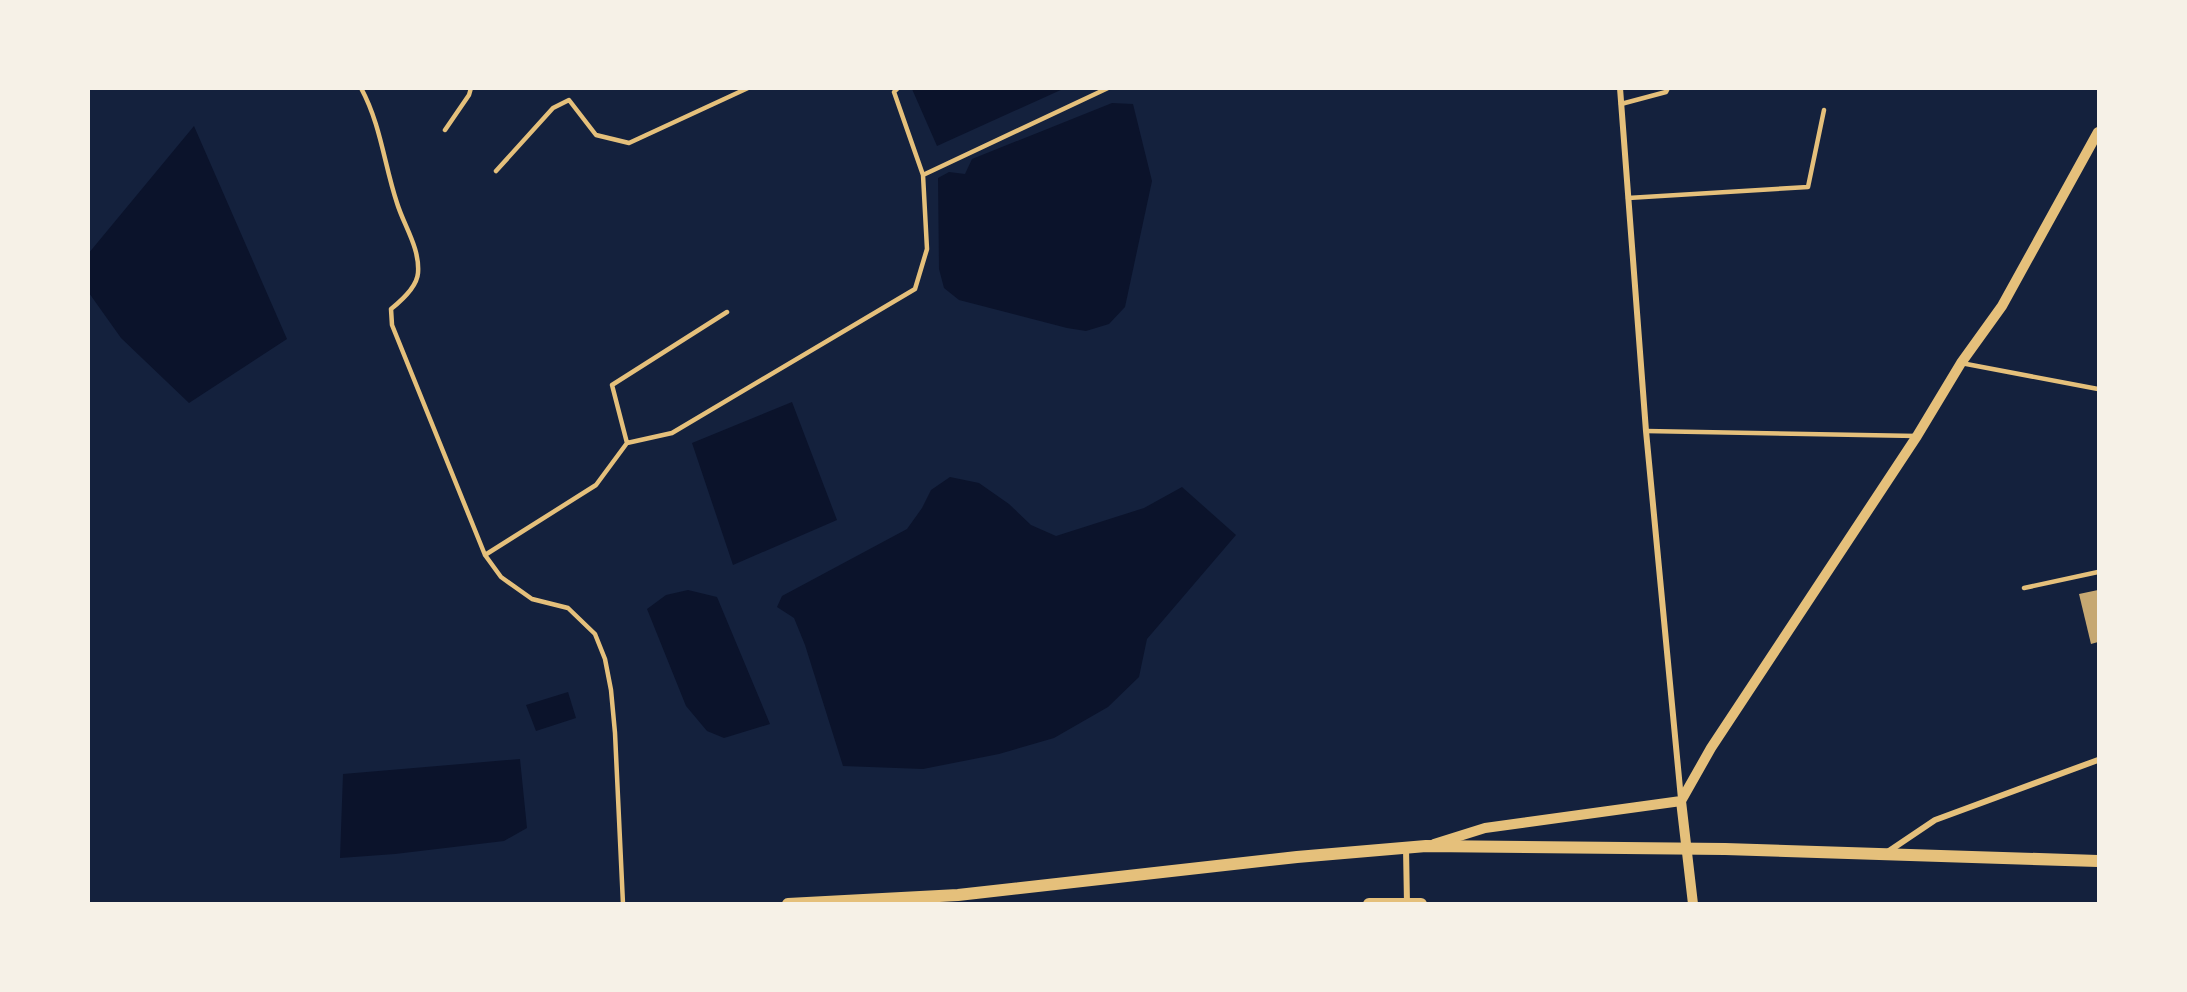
<svg xmlns="http://www.w3.org/2000/svg" width="2187" height="992" font-family="'Nunito Sans',sans-serif">
  <rect width="100%" height="100%" fill="#14213d"/>
  <!-- water -->
  <path fill="#0b132b" d="M 912,89 L 912,88 L 1063,89 L 937,146 Z
    M 1112,103 L 1133,104 L 1152,181 L 1125,307 L 1109,324 L 1086,331 L 1067,328 L 959,300 L 944,288 L 939,269 L 938,178 L 949,172 L 965,174 L 972,159 Z
    M 194,126 L 287,339 L 189,403 L 121,338 L 89,293 L 88,254 Z
    M 792,402 L 837,520 L 733,565 L 692,443 Z
    M 950,477 L 979,483 L 1009,504 L 1031,525 L 1056,536 L 1144,508 L 1182,487 L 1236,535 L 1147,639 L 1139,677 L 1108,707 L 1054,738 L 999,754 L 923,769 L 843,766 L 805,645 L 794,618 L 777,607 L 782,596 L 907,529 L 922,508 L 931,490 Z
    M 688,590 L 717,597 L 770,724 L 724,738 L 707,731 L 686,706 L 647,609 L 666,595 Z
    M 568,692 L 576,718 L 536,731 L 526,705 Z
    M 520,759 L 527,828 L 504,841 L 395,854 L 340,858 L 343,774 Z"/>
  <!-- building -->
  <path fill="#c6a872" d="M 2098,590 L 2098,642 L 2091,644 L 2079,594 Z"/>
  <g fill="none" stroke-linecap="round" stroke-linejoin="round">
    <!-- service -->
    <path stroke="#e5c07b" stroke-width="4.5" d="M 361,88 C 381,125 384,164 397,203 C 404,226 420,248 418,273 C 417,287 401,301 391,309 L 392,325 L 485,555 L 501,577 L 532,599 L 568,608 L 595,634 L 605,659 L 611,690 L 615,733 L 623,904
      M 1621,104 L 1666,92 L 1668,88
      M 445,130 L 469,95 L 471,88
      M 496,171 L 553,108 L 569,100 L 596,135 L 629,143 L 748,88
      M 923,175 L 1108,88
      M 1628,198 L 1808,187 L 1824,110
      M 1961,363 L 2098,389
      M 1646,431 L 1917,436
      M 627,443 L 612,385 L 727,312
      M 485,555 L 596,485 L 627,443 L 672,433 L 915,289 L 927,249 L 923,175 L 894,92 L 898,88
      M 2024,588 L 2098,572"/>
    <!-- minor -->
    <path stroke="#e5c07b" stroke-width="6" d="M 1620,88 L 1646,431 L 1681,799
      M 1406,848 L 1407,904
      M 1886,853 L 1935,820 L 2098,760"/>
    <!-- tertiary -->
    <path stroke="#e5c07b" stroke-width="10" d="M 1434,844 L 1485,828 L 1681,801
      M 1693,904 L 1681,801 L 1711,748 L 1917,436 L 1961,363 L 2002,306 L 2098,132"/>
    <!-- secondary -->
    <path stroke="#e5c07b" stroke-width="12" d="M 788,904 L 958,895 L 1297,857 L 1426,846 L 1725,849 L 2098,861
      M 1369,904 L 1421,904"/>
  </g>
  <!-- border -->
  <rect width="2187" height="992" fill="none" stroke="#f6f1e7" stroke-width="180"/>
</svg>
